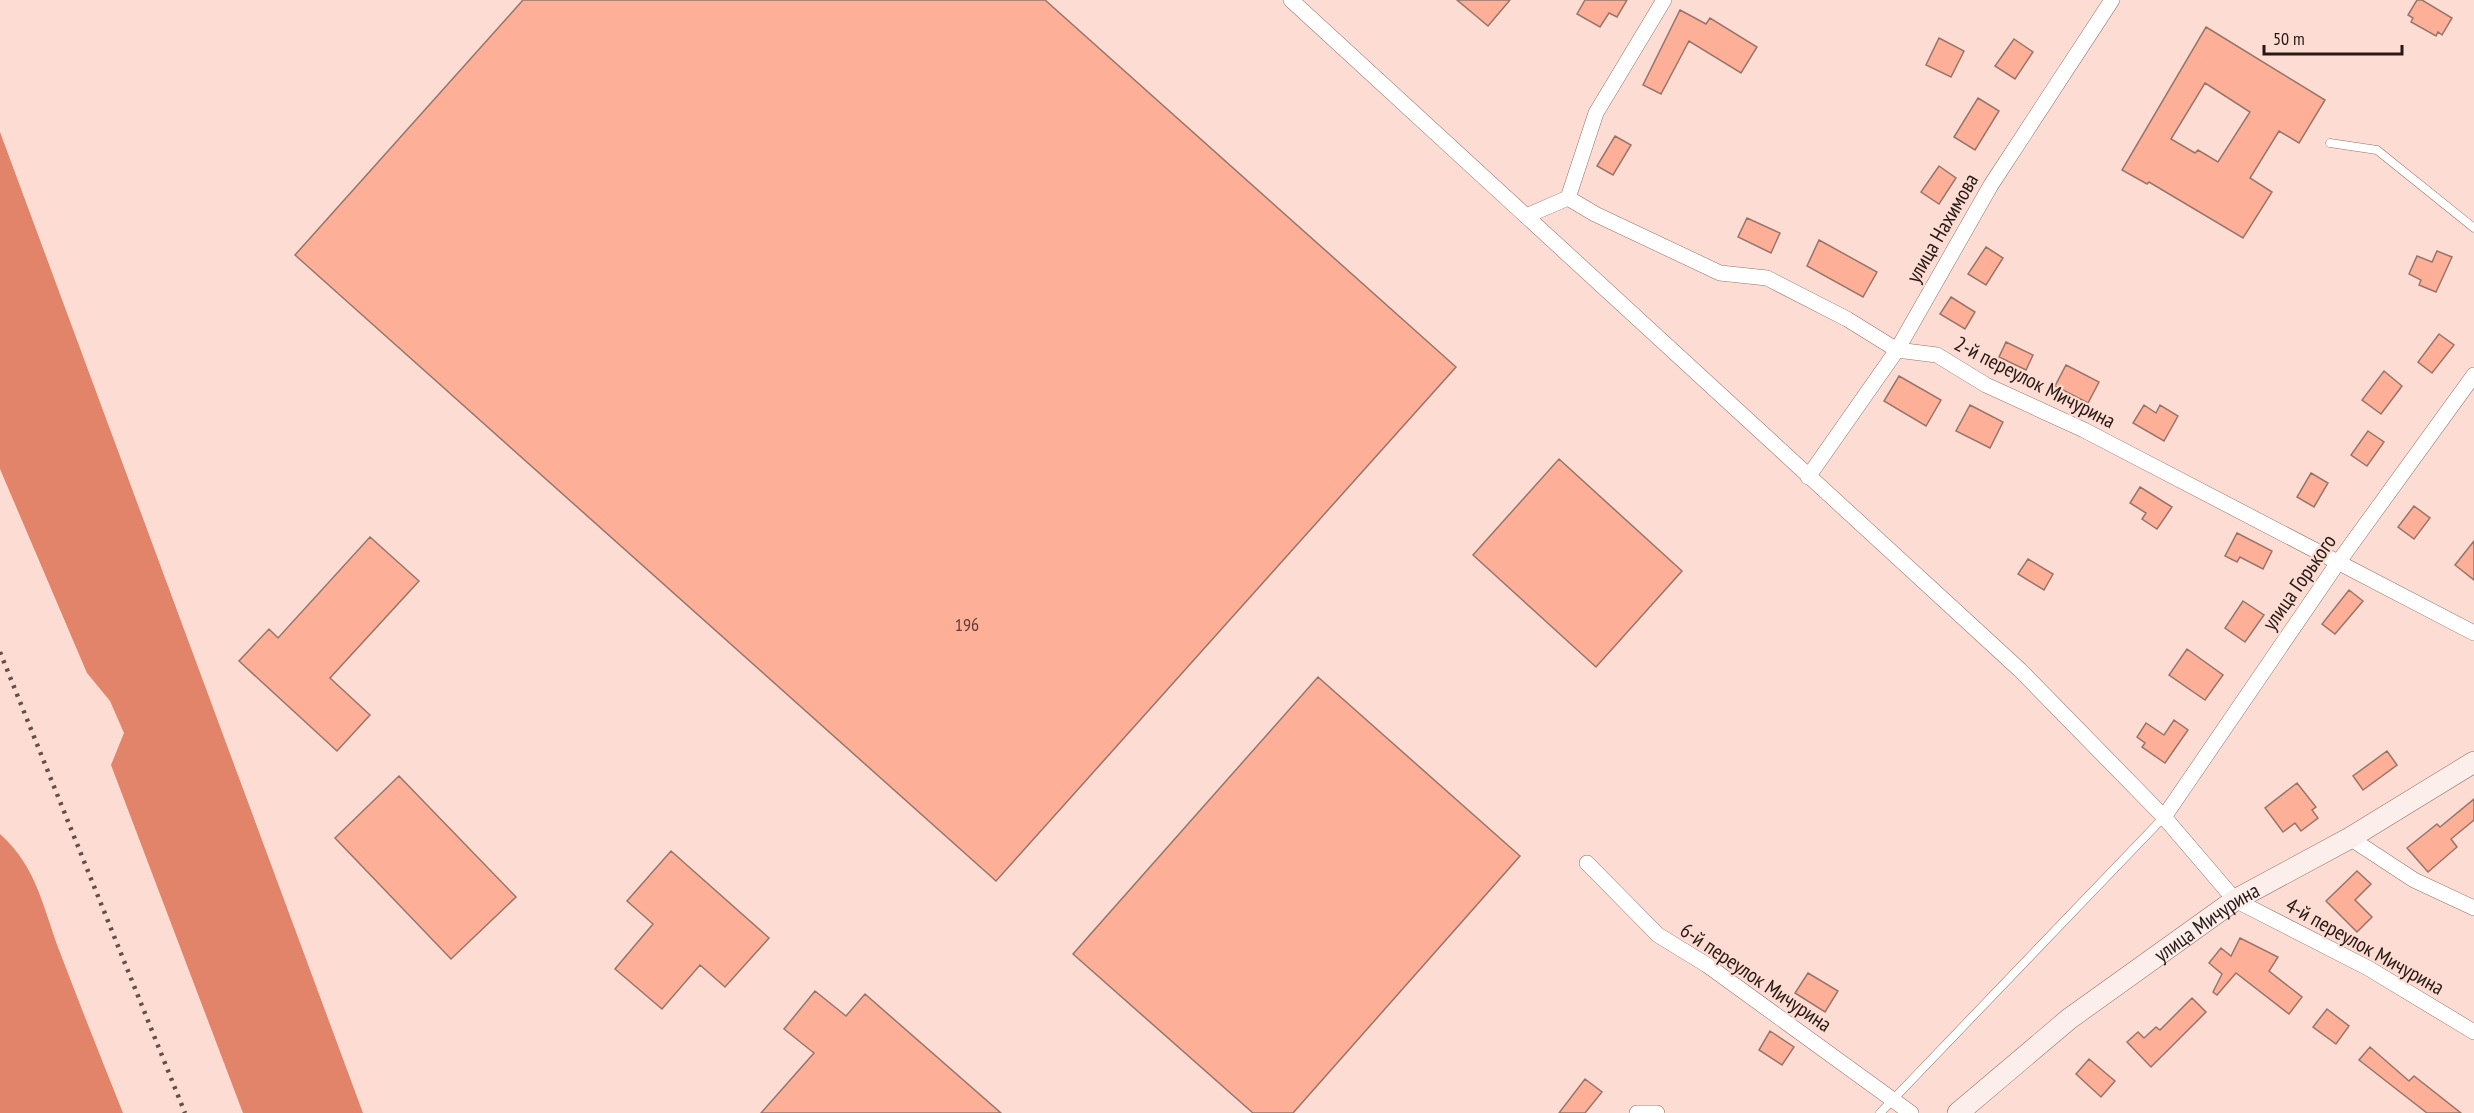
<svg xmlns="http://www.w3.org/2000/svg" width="2474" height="1113" font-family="'PT Sans Narrow',sans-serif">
  <rect width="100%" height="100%" fill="#fdddd3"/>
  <!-- forest -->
  <path fill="#e28469" d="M 0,132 L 363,1113 L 243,1113 L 111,765 L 124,733 L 110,701 L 87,673 L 0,469 Z
    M 0,834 C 38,868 43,909 61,955 C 81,1008 102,1060 123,1113 L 0,1113 Z"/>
  <!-- building -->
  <path fill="#fdaf98" stroke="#98756a" stroke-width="1.5" fill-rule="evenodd" d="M 523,0 L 1045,0 L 1456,367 L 996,881 L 295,255 Z
    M 1457,0 L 1510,0 L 1488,26 Z
    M 1585,0 L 1627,0 L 1617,17 L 1609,13 L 1600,27 L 1577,14 Z
    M 2417,0 L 2422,0 L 2452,18 L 2442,35 L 2438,32 L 2436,36 L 2411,22 L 2413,18 L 2408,15 Z
    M 1680,10 L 1706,24 L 1710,18 L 1757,47 L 1741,73 L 1689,41 L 1661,94 L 1643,85 Z
    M 2206,27 L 2325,100 L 2299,143 L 2279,131 L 2250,178 L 2272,192 L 2243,238 L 2149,182 L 2147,184 L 2122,170 ZM 2205,83 L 2250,112 L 2218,162 L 2198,150 L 2195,153 L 2171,139 Z
    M 1939,38 L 1964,51 L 1951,77 L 1926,65 Z
    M 2014,39 L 2033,52 L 2015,79 L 1995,66 Z
    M 1978,98 L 1999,111 L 1975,150 L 1954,137 Z
    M 1615,136 L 1631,145 L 1613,175 L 1597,166 Z
    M 1939,166 L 1956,178 L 1939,204 L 1921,192 Z
    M 1747,218 L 1780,233 L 1771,253 L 1738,237 Z
    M 1819,240 L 1877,272 L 1863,297 L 1807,266 Z
    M 1986,247 L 2003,258 L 1986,285 L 1968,274 Z
    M 2437,251 L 2452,257 L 2436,292 L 2419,285 L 2421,280 L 2409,274 L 2417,256 L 2432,262 Z
    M 1951,297 L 1975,312 L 1965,329 L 1940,314 Z
    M 2439,334 L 2454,345 L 2432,373 L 2418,362 Z
    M 2006,342 L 2033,355 L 2026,370 L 1999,357 Z
    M 2066,365 L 2099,382 L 2088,403 L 2055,386 Z
    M 2384,371 L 2402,386 L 2381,414 L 2362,400 Z
    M 1899,376 L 1941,400 L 1926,426 L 1884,401 Z
    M 1970,405 L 2003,422 L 1990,448 L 1956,431 Z
    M 2144,405 L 2156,413 L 2160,405 L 2178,416 L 2164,441 L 2133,423 Z
    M 2368,431 L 2384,442 L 2367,466 L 2351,455 Z
    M 1559,459 L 1682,571 L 1596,667 L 1473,555 Z
    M 2311,473 L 2328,483 L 2314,507 L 2297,497 Z
    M 2140,487 L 2172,507 L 2157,529 L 2142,519 L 2146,513 L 2130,503 Z
    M 2414,506 L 2430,518 L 2414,539 L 2398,527 Z
    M 2237,533 L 2272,551 L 2263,569 L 2240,557 L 2237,562 L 2225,556 Z
    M 370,537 L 419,581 L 330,678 L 370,715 L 337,751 L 239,661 L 269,629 L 278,638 Z
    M 2474,541 L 2474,580 L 2455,565 Z
    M 2028,559 L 2053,574 L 2044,590 L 2018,574 Z
    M 2349,590 L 2363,601 L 2335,634 L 2322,624 Z
    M 2243,601 L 2264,615 L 2245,642 L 2225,628 Z
    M 2187,649 L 2223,675 L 2205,700 L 2169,675 Z
    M 1318,677 L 1520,856 L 1293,1113 L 1253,1113 L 1073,954 Z
    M 2174,720 L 2188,730 L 2165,763 L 2142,747 L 2145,743 L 2137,737 L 2146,723 L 2164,735 Z
    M 2387,751 L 2397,765 L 2363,790 L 2353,776 Z
    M 399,776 L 516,897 L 451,959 L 335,838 Z
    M 2297,783 L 2316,807 L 2312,810 L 2318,818 L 2301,831 L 2295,823 L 2283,832 L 2265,808 Z
    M 2474,799 L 2474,820 L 2451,839 L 2457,847 L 2428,872 L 2407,848 L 2437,824 L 2440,827 Z
    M 671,851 L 769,938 L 725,987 L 700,965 L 662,1009 L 615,969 L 653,924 L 627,901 Z
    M 2357,871 L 2371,884 L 2355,900 L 2372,917 L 2357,932 L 2326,901 Z
    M 2240,938 L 2278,957 L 2269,971 L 2302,997 L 2289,1014 L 2236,973 L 2217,995 L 2213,992 L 2222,974 L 2209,963 L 2221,948 L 2231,956 Z
    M 1808,973 L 1838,991 L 1825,1012 L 1795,993 Z
    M 815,991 L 846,1016 L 865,994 L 1001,1113 L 761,1113 L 814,1053 L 784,1029 Z
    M 2192,998 L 2206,1012 L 2151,1067 L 2127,1042 L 2138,1032 L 2144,1038 L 2156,1027 L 2160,1030 Z
    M 2327,1009 L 2349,1026 L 2336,1044 L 2313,1027 Z
    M 1770,1031 L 1794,1047 L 1782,1065 L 1759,1050 Z
    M 2370,1047 L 2409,1081 L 2414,1076 L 2461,1113 L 2427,1113 L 2359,1060 Z
    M 2089,1059 L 2115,1081 L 2101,1097 L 2076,1074 Z
    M 1585,1079 L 1602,1092 L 1585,1113 L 1559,1113 Z"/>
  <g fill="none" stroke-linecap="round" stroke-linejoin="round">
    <!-- lane casing -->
    <g stroke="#967268" stroke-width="9">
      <path id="lane" d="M 2330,143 L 2377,150 L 2474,228
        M 1880,1113 L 2164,817"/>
    </g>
    <!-- street casing -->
    <g stroke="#967268" stroke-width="16">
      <path id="street" d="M 1291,0 L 2020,670 L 2164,817 L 2235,900 L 2368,968 L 2474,1032
        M 1568,198 L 1595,214 L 1720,273 L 1767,278 L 1847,319 L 1897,350 L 1937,355 L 1986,385 L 2084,430 L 2474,633
        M 1526,216 L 1568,198 L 1596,113 L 1664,0
        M 1808,477 L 1897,350 L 1991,185 L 2112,0
        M 2164,817 L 2337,564 L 2474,375
        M 2350,838 L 2414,880 L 2474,908
        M 1587,863 L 1658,935 L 1707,965 L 1911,1113
        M 1637,1113 L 1657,1113"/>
    </g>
    <!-- secondary casing -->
    <g stroke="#967268" stroke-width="22">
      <g id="secondary">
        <path id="s1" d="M 1958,1113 L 2069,1019 L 2235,900 L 2350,838 L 2474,762"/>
      </g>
    </g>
    <!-- lane -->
    <use href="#lane" stroke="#fff" stroke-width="8"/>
    <!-- street -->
    <use href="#street" stroke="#fff" stroke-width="15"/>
    <!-- secondary -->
    <use href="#secondary" stroke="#fceeea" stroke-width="21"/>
    <!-- rail -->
    <path stroke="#624f49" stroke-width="4.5" stroke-dasharray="3 6" stroke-linecap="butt" d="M 0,652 L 185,1113"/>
  </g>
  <g text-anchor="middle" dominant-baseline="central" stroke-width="4.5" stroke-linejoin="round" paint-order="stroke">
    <!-- number labels -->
    <g font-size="18" fill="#5c3e36">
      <text x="967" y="624">196</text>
    </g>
    <!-- street labels -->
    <g font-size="21" fill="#271915" stroke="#fdddd3">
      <text transform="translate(1942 228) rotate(-60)">улица Нахимова</text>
      <text transform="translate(2035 382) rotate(27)">2-й переулок Мичурина</text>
      <text transform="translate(2299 582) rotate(-55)">улица Горького</text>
      <text stroke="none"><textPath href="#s1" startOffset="314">улица Мичурина</textPath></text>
      <text transform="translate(2365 946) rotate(29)">4-й переулок Мичурина</text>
      <text transform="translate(1756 977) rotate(34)">6-й переулок Мичурина</text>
    </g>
  </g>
  <!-- scale -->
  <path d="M2264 45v9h138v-9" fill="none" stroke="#271915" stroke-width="3"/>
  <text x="2273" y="45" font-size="18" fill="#271915" stroke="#fdddd3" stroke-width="4.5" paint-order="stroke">50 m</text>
</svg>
